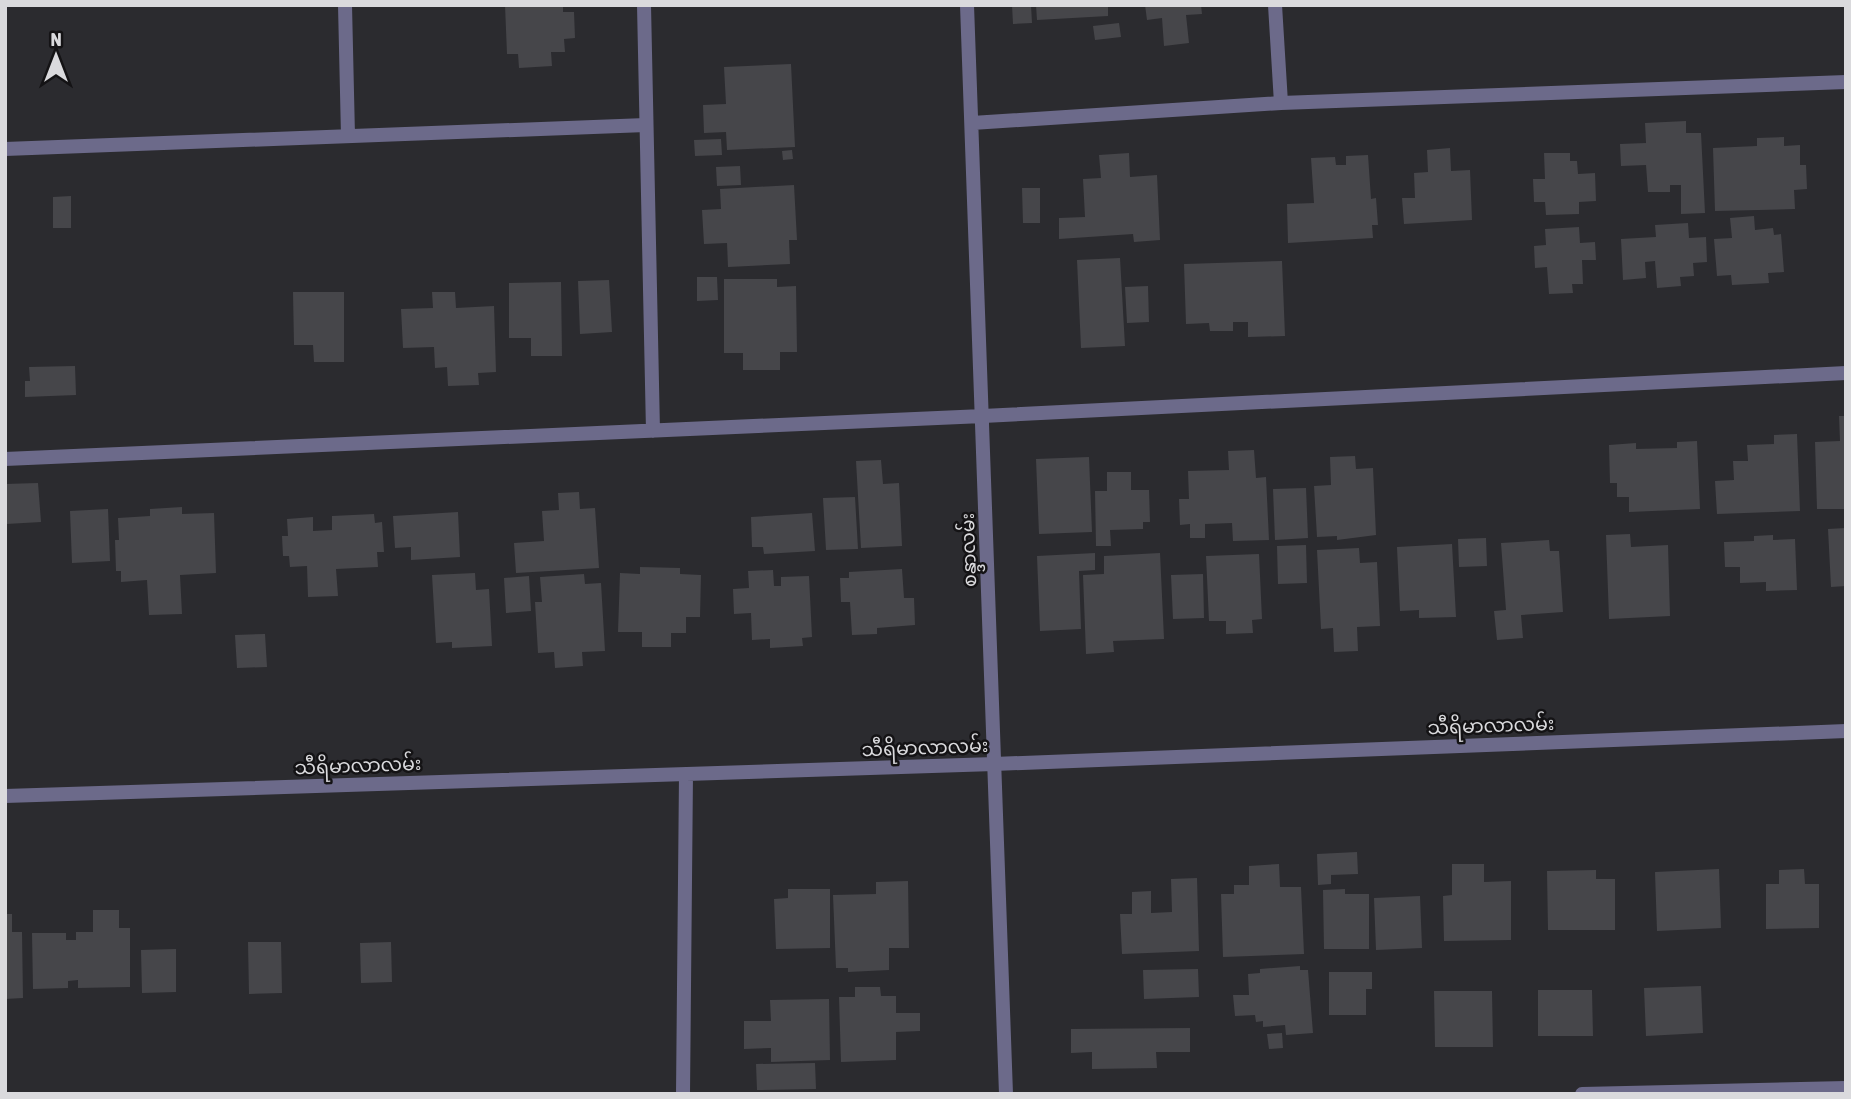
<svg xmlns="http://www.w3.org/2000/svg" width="1851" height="1099" font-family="'Asap Condensed','Noto Sans Myanmar',sans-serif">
  <rect width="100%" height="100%" fill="#2b2b2f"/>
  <!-- building -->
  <path fill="#46464a" d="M 505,5 L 563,5 L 563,12 L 574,12 L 575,38 L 564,39 L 565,52 L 551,52 L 552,66 L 519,68 L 518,54 L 507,54 Z
    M 1012,5 L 1031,5 L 1032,23 L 1013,24 Z
    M 1036,5 L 1108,5 L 1108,16 L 1037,20 Z
    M 1145,5 L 1201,5 L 1202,14 L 1186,15 L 1189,43 L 1164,46 L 1162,18 L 1147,20 Z
    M 1119,23 L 1121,37 L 1095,40 L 1093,26 Z
    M 791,64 L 795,147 L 727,150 L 726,132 L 704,133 L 703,105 L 726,104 L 724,67 Z
    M 1686,121 L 1686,133 L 1701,133 L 1705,213 L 1681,214 L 1681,185 L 1670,185 L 1670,192 L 1648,192 L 1646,165 L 1621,166 L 1620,144 L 1646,143 L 1645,123 Z
    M 1784,137 L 1784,146 L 1800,145 L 1800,165 L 1806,165 L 1807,189 L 1794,190 L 1795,209 L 1715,211 L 1713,148 L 1757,146 L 1757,138 Z
    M 721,139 L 722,155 L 695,156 L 694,140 Z
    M 1450,148 L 1451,171 L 1470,170 L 1472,220 L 1404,224 L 1402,198 L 1415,198 L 1414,173 L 1428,172 L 1427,150 Z
    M 792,150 L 793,159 L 783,160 L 782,151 Z
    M 1129,153 L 1130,177 L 1157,175 L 1160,240 L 1134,242 L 1133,234 L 1059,239 L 1059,218 L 1085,217 L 1083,179 L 1101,178 L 1099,155 Z
    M 1544,153 L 1570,153 L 1570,161 L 1577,161 L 1578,174 L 1595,173 L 1596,201 L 1579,202 L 1579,214 L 1546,215 L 1545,202 L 1534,202 L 1533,179 L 1545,179 Z
    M 1368,155 L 1371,199 L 1376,198 L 1378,225 L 1372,225 L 1373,238 L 1288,243 L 1287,204 L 1314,203 L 1311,158 L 1335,157 L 1336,165 L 1346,165 L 1346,156 Z
    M 740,166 L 741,185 L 717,186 L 716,167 Z
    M 794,185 L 797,240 L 789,240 L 790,264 L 728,267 L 727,243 L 704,244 L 702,210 L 721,209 L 720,189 Z
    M 1022,188 L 1040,188 L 1040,223 L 1023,223 Z
    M 71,196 L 71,228 L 53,228 L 53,197 Z
    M 1754,216 L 1755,230 L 1773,228 L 1774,235 L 1781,234 L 1784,272 L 1768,273 L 1769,283 L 1732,285 L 1731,275 L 1717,276 L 1714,239 L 1732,238 L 1730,218 Z
    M 1688,223 L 1689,238 L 1706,237 L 1707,262 L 1693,263 L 1694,276 L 1680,277 L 1681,286 L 1657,288 L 1655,261 L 1645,262 L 1646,278 L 1623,280 L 1621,239 L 1656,237 L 1655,225 Z
    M 1579,227 L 1580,243 L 1595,242 L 1596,260 L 1582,260 L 1583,284 L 1572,284 L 1573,293 L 1549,294 L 1547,267 L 1535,268 L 1534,246 L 1546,245 L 1545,229 Z
    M 1120,258 L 1125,346 L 1081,348 L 1077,260 Z
    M 1282,261 L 1285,336 L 1248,337 L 1248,322 L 1233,322 L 1233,331 L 1210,331 L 1209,323 L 1186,324 L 1184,264 Z
    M 697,277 L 717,277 L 718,300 L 697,301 Z
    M 724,279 L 777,279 L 777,287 L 796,286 L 797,352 L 780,352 L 780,370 L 743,370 L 743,353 L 724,353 Z
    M 609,280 L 612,332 L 580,334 L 578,281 Z
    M 561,282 L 562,356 L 531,356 L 531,338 L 509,338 L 509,283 Z
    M 1148,286 L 1149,322 L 1127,323 L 1125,287 Z
    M 293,292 L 344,292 L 344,362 L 314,362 L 313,345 L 294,345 Z
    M 432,292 L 455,292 L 456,308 L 494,306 L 496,372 L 478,373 L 479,385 L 448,386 L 447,367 L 435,368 L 434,347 L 403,348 L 401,309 L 433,308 Z
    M 75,366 L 76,395 L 25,397 L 25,381 L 30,381 L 29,367 Z
    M 1839,416 L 1846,416 L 1846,509 L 1817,509 L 1815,442 L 1840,441 Z
    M 1797,434 L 1800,511 L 1717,514 L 1715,481 L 1734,480 L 1733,461 L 1748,461 L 1747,445 L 1774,444 L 1774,435 Z
    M 1697,441 L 1700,509 L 1629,512 L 1629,497 L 1617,497 L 1617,483 L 1610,483 L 1609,445 L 1636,443 L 1636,449 L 1677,448 L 1677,442 Z
    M 1254,450 L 1256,478 L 1266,477 L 1269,540 L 1233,541 L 1232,523 L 1205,524 L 1205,538 L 1190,538 L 1190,524 L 1180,525 L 1179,499 L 1189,499 L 1188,471 L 1229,470 L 1228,451 Z
    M 1355,456 L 1356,469 L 1373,468 L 1376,535 L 1337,540 L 1337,536 L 1317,537 L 1314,486 L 1331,485 L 1330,457 Z
    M 1089,457 L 1092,532 L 1039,534 L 1036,459 Z
    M 881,460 L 883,484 L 899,483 L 902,546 L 861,548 L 856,461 Z
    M 1107,472 L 1131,472 L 1131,490 L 1149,490 L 1150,522 L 1143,522 L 1143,529 L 1110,530 L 1111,546 L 1096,546 L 1095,491 L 1107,491 Z
    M 38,483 L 41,522 L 6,524 L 5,484 Z
    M 1306,488 L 1308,538 L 1275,540 L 1273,489 Z
    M 579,492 L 580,509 L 595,508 L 599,568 L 516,573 L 514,543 L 544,541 L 542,511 L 559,510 L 558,493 Z
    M 855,497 L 858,549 L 826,550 L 823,498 Z
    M 182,507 L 182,514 L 214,513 L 216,573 L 180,575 L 182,614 L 149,615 L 147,580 L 121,582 L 121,571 L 116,571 L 115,540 L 119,540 L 118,518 L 150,516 L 150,509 Z
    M 108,509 L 110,561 L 72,563 L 70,511 Z
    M 458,512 L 460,557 L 411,560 L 411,547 L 395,548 L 393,516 Z
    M 812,513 L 815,551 L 764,554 L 763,547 L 752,547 L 751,517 Z
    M 374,514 L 375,523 L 382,522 L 384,552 L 377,552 L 378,567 L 336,569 L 338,596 L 308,597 L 307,566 L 290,567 L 289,556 L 283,556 L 282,536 L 288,536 L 287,519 L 313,517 L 313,531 L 332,530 L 332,516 Z
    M 1846,528 L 1846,586 L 1831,587 L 1828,529 Z
    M 1630,534 L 1631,547 L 1668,545 L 1670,616 L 1609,619 L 1606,535 Z
    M 1773,535 L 1773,540 L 1795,539 L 1797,590 L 1766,591 L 1766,582 L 1740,583 L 1740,567 L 1725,567 L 1724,542 L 1754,541 L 1754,536 Z
    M 1486,538 L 1487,566 L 1459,567 L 1458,539 Z
    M 1549,540 L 1550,551 L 1559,551 L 1563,612 L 1521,615 L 1523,638 L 1497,640 L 1494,611 L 1506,610 L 1501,543 Z
    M 1452,544 L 1456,617 L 1419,618 L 1419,610 L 1400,611 L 1397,547 Z
    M 1306,545 L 1307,583 L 1278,584 L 1277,546 Z
    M 1359,548 L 1360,563 L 1377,562 L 1380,626 L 1357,627 L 1358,651 L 1334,652 L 1333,628 L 1321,629 L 1317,550 Z
    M 1095,553 L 1095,570 L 1079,571 L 1081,629 L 1040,631 L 1037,556 Z
    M 1160,553 L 1164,639 L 1113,641 L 1114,652 L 1086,654 L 1083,575 L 1104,574 L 1104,556 Z
    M 1259,554 L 1262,619 L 1252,620 L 1253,633 L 1226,634 L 1226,621 L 1209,621 L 1206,556 Z
    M 640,567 L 680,568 L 680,574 L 701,575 L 700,617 L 686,617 L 686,633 L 671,633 L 671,647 L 642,647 L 642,632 L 618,632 L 620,573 L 640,574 Z
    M 902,569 L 904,598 L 914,598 L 915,625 L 877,628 L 877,634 L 852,635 L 850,602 L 841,602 L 840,578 L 849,578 L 849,572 Z
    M 773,570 L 774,586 L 781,586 L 781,577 L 809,576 L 812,637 L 802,638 L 803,646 L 770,648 L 770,639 L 752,640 L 751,613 L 734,614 L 733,589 L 749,588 L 748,571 Z
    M 475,573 L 476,590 L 489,589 L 492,646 L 452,648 L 452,642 L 436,643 L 432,575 Z
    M 584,574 L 585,584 L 601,583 L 605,651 L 582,652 L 583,666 L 555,668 L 554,652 L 538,653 L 535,602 L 542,602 L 540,577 Z
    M 1203,574 L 1204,618 L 1173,619 L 1171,575 Z
    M 529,576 L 531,611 L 506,613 L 504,578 Z
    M 265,634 L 267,667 L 237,668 L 235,635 Z
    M 1357,852 L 1358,874 L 1331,875 L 1331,884 L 1318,885 L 1317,854 Z
    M 1279,864 L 1280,887 L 1301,887 L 1304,954 L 1223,957 L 1221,894 L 1234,894 L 1234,885 L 1249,885 L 1249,866 Z
    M 1452,864 L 1484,864 L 1484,882 L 1511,881 L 1511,940 L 1444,941 L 1443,896 L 1452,895 Z
    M 1719,869 L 1721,928 L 1657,931 L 1655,872 Z
    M 1804,869 L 1805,884 L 1819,884 L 1819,928 L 1766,929 L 1766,884 L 1779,884 L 1779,870 Z
    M 1596,870 L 1596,879 L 1615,879 L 1615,930 L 1548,930 L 1547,871 Z
    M 1197,878 L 1199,951 L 1122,954 L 1120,914 L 1132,914 L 1132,892 L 1151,891 L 1151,913 L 1172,912 L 1171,879 Z
    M 908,881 L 909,948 L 889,948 L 889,970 L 848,972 L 848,968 L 836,968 L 833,895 L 876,894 L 876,882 Z
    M 788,889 L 830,889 L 830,948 L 776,949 L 774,899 L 788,898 Z
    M 1345,889 L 1345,894 L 1369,894 L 1369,949 L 1324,949 L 1323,890 Z
    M 1420,896 L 1422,948 L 1376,950 L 1374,898 Z
    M 93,910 L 119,910 L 119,928 L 130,928 L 130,987 L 78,988 L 78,980 L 68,981 L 68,988 L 33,989 L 32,933 L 66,933 L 66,940 L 76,940 L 76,932 L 93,932 Z
    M 5,914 L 12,914 L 12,932 L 22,932 L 23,998 L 5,999 Z
    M 248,942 L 281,942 L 282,993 L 249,994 Z
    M 391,942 L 392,982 L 361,983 L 360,943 Z
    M 176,949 L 176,992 L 142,993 L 141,950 Z
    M 1300,966 L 1300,970 L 1308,970 L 1313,1033 L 1286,1035 L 1285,1025 L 1263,1027 L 1263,1021 L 1256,1022 L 1255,1015 L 1235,1016 L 1233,995 L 1249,995 L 1248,974 L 1260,973 L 1260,969 Z
    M 1198,969 L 1199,997 L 1144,999 L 1143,970 Z
    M 1329,972 L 1372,972 L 1372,989 L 1366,989 L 1366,1015 L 1329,1015 Z
    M 1701,986 L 1703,1033 L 1646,1036 L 1644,988 Z
    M 855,987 L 880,987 L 881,996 L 896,996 L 896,1013 L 920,1013 L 920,1031 L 896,1032 L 896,1060 L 841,1062 L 839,997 L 855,997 Z
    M 1538,990 L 1592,990 L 1593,1036 L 1538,1036 Z
    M 1434,991 L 1492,991 L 1493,1047 L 1435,1047 Z
    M 829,999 L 830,1060 L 771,1062 L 771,1048 L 744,1049 L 744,1021 L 771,1021 L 770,1000 Z
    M 1190,1028 L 1190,1052 L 1156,1052 L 1157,1068 L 1092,1069 L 1092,1052 L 1071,1053 L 1071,1029 Z
    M 1282,1033 L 1283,1048 L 1269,1049 L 1267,1034 Z
    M 815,1063 L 816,1089 L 757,1090 L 756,1064 Z"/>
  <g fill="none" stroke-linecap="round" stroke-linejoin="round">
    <!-- street -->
    <path stroke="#6c6a8a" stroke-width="14" d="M 345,5 L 348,136
      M 644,5 L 653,431
      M 967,5 L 1006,1094
      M 1275,5 L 1281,103
      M 972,123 L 1281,103 L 1846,82
      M 5,149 L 646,125
      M 5,459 L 983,416 L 1846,373
      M 5,796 L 994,764 L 1846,731
      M 683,1094 L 686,774
      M 1582,1094 L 1846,1088"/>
  </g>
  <g text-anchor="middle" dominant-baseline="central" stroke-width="5" stroke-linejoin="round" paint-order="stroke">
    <!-- street labels -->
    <g font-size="19" fill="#dadadd" stroke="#141315">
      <text transform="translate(968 550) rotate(-92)">စန္ဒာလမ်း</text>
      <text transform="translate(1491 725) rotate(-2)">သီရိမာလာလမ်း</text>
      <text transform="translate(925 747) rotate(-2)">သီရိမာလာလမ်း</text>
      <text transform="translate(358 765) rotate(-2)">သီရိမာလာလမ်း</text>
    </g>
  </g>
  <!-- border -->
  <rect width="1851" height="1099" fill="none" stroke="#dadadd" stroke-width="14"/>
  <!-- north arrow -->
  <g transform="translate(56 56)" stroke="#141315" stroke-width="5" paint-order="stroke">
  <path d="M0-5L12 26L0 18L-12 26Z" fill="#dadadd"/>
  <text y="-10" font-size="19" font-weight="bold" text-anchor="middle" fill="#dadadd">N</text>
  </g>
</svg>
